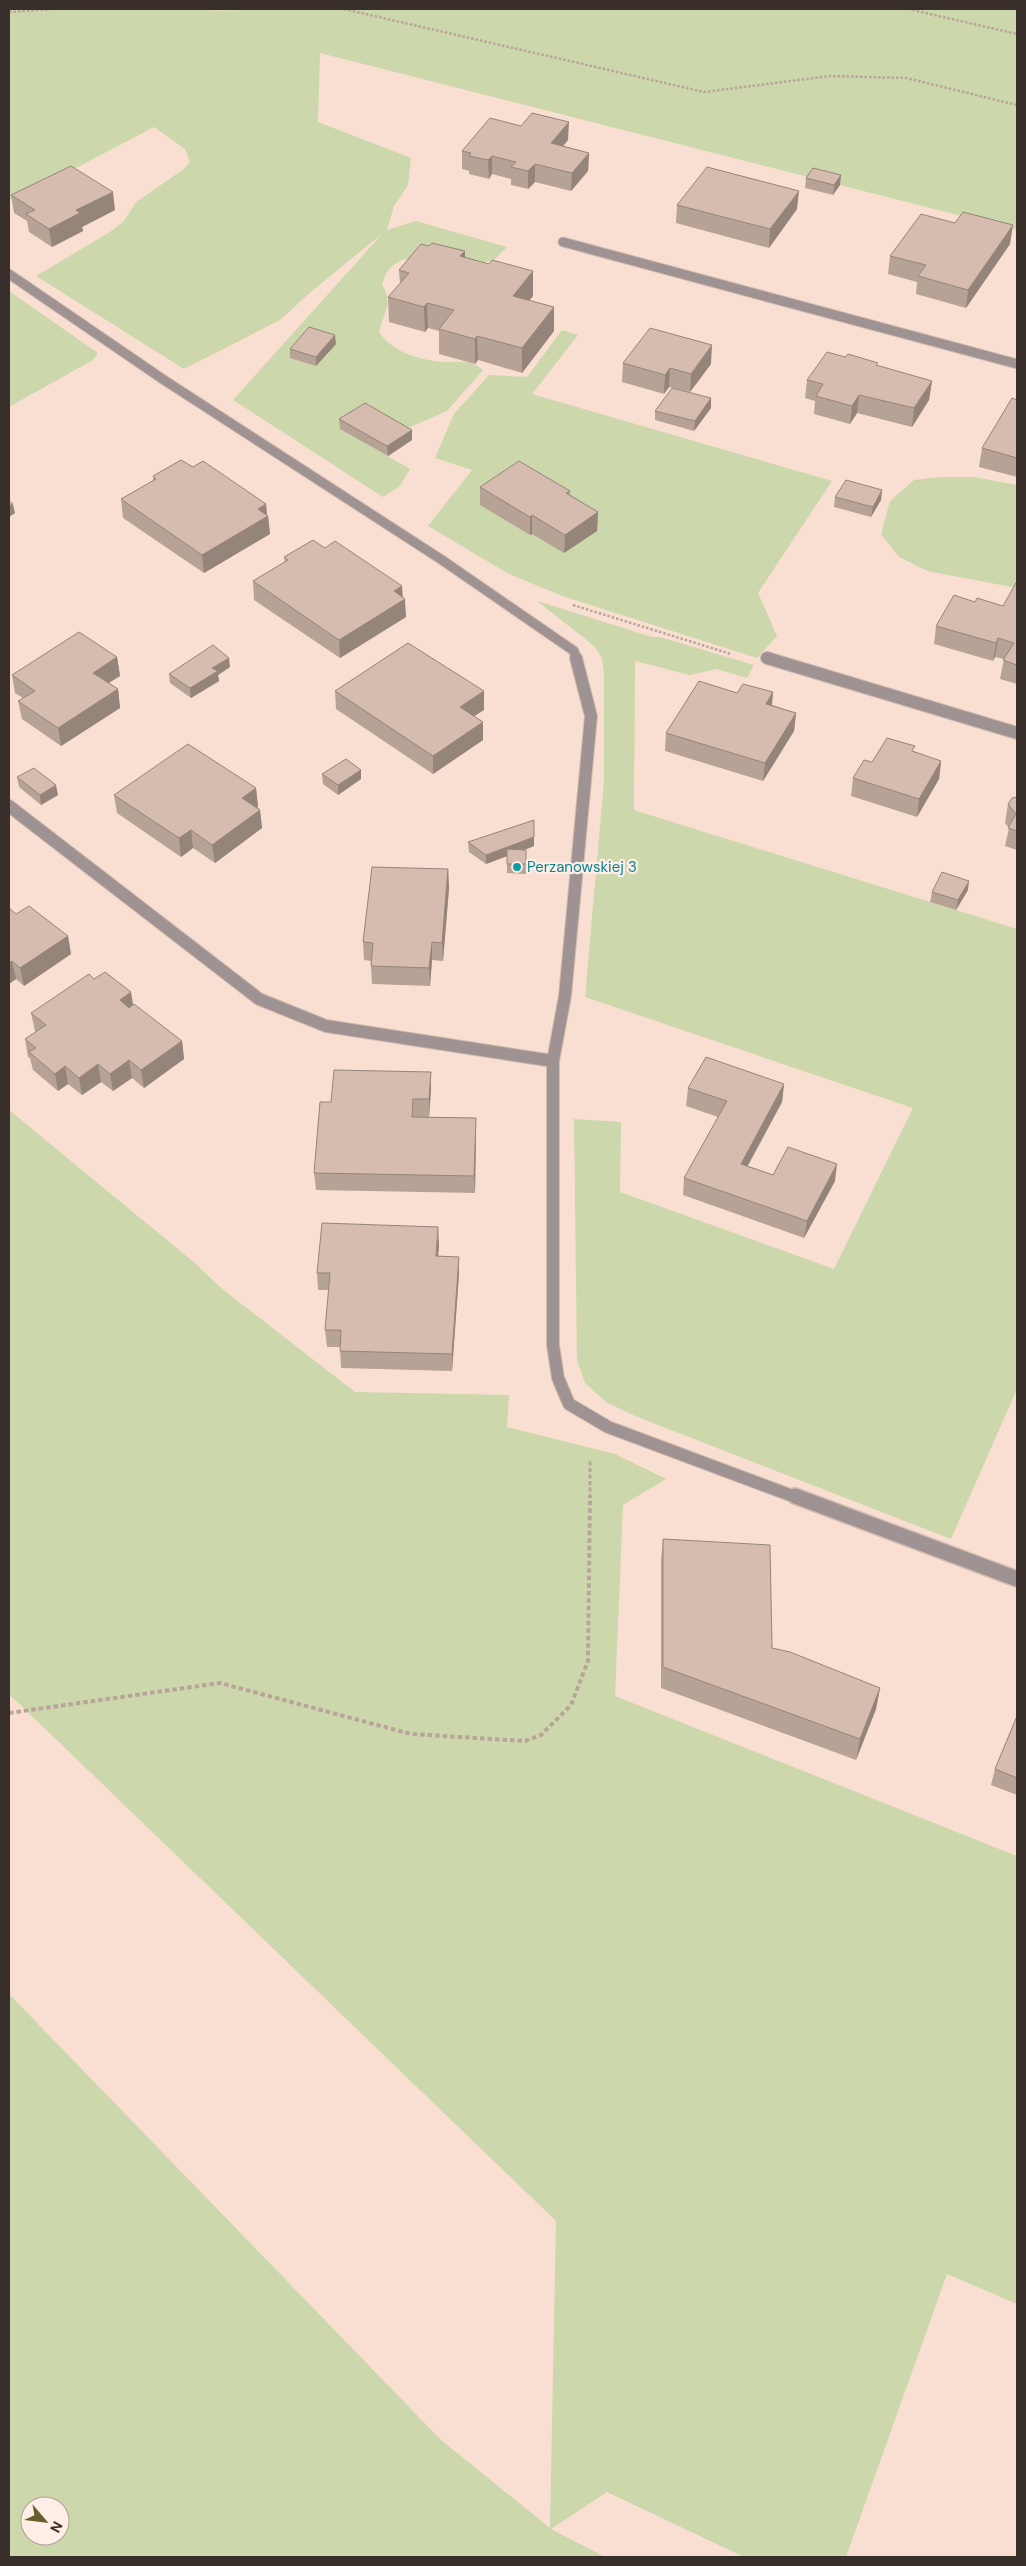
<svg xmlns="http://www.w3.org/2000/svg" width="1026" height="2566" font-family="'DM Sans',sans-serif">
  <rect width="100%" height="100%" fill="#f9dfd1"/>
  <!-- green -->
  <path fill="#ccd7ab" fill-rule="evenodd" d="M 9,9 L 195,9 L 241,12 L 208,9 L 1017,9 L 1017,230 L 320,53 L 318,122 L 411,158 L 408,185 L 394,206 L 387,230 L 416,221 L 507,247 L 495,259 L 483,263 L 404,259 C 391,265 387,270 382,284 C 394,305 384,310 379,332 C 393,353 422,361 446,362 C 460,362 471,360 483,370 L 447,411 L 413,426 L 397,431 L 341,429 L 410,469 L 400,486 L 383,497 L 233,400 L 383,233 L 313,290 L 280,320 L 184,369 L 36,276 L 110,232 L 124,221 L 136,202 L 184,169 L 190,162 L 185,149 L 154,127 L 74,169 L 9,200 Z
    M 9,291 L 98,353 L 93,360 L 9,407 Z
    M 562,330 L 578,335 L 532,394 L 832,481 L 758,593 L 777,636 L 757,658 L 562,596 L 509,574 L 428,526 L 472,470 L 435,458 L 454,414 L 489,375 L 527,377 Z
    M 941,477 L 974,477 L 1017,485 L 1017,588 L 927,571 L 899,557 L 881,534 L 890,501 L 914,480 Z
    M 537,601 L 652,637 L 660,637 L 754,665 L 747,678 L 717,669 L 690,675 L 635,661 L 634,810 L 1017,929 L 1017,1389 L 951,1539 L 635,1416 L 606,1402 L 585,1383 L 577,1360 L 574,1119 L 621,1122 L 620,1192 L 834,1269 L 913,1108 L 585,997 L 604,781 L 604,674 L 602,658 L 594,646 Z
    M 9,1110 L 196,1264 L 221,1288 L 355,1392 L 509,1395 L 507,1427 L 615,1454 L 666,1479 L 623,1505 L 615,1696 L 1017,1856 L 1017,2304 L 947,2274 L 846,2557 L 744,2557 L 607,2492 L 551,2529 L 605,2557 L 9,2557 L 9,1994 L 441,2440 L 550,2528 L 556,2221 L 9,1694 ZM 30,2506 L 60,2506 L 60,2536 L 30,2536 Z"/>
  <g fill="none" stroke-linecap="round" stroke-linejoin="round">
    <!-- lane casing -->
    <g stroke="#d3bcb0" stroke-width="11">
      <path id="lane" d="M 9,274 L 164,380"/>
    </g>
    <!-- street-far2 casing -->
    <g stroke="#d3bcb0" stroke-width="11">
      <path id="street-far2" d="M 563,242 L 1017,364
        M 164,380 L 442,560 L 574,651 L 576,659
        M 767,658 L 770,659"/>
    </g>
    <!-- street-far1 casing -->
    <g stroke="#d3bcb0" stroke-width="14">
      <path id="street-far1" d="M 576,658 L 591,716 L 565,996 L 553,1061 L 553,1345 L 558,1378 L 569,1404 L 608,1427 L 798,1498
        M 767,658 L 1017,733
        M 9,806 L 259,999 L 326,1026 L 553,1061"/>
    </g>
    <!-- street casing -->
    <g stroke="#d3bcb0" stroke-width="18">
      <path id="street" d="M 795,1496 L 1017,1579"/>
    </g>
    <!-- path-far2 -->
    <path stroke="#b9a499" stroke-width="2.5" stroke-dasharray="2.5 2" stroke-linecap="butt" d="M 344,9 L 704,92 L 830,76 L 906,78 L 1017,105
      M 908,9 L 1017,34
      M 9,12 L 55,9
      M 573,605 L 731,654"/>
    <!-- path-far1 -->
    <path stroke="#b9a499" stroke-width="3" stroke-dasharray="4 2.5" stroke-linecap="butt" d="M 590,1498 L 590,1460"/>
    <!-- path -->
    <path stroke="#b9a499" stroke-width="4" stroke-dasharray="4.5 3" stroke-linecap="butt" d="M 9,1713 L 220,1683 L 411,1734 L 525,1741 L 541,1735 L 571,1705 L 588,1661 L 590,1496"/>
    <!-- lane -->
    <use href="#lane" stroke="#9f9292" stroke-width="9"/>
    <!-- street-far2 -->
    <use href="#street-far2" stroke="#9f9292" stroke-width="9"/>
    <!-- street-far1 -->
    <use href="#street-far1" stroke="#9f9292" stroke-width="12"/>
    <!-- street -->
    <use href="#street" stroke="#9f9292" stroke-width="15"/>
  </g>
  <!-- wall -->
  <path fill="#b7a296" d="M 568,140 L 563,146 L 589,153 L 588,171 L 571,191 L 535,182 L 528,189 L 511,185 L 511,179 L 492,174 L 489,179 L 469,174 L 469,171 L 462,169 L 462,151 Z
    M 806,178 L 840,185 L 833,195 L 805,188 Z
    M 11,195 L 115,210 L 82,227 L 83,231 L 52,247 L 29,232 L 27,221 L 14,213 Z
    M 677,205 L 797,209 L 769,248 L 676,223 Z
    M 1010,244 L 966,308 L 916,294 L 917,282 L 888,274 L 890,256 Z
    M 465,257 L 533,296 L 529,300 L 554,331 L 522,373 L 478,360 L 475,364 L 439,354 L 439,331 L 428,328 L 425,332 L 389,322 L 388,297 L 400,284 L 399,270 Z
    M 336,344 L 316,366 L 290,358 L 290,349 Z
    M 623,363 L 711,364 L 690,392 L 669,387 L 664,394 L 622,382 Z
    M 878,366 L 932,381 L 929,400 L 912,427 L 857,413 L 850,424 L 814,414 L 815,401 L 805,398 L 807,380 Z
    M 1017,400 L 1017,477 L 979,467 L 982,448 Z
    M 711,408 L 694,431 L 655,420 L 655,411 Z
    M 339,419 L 412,440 L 388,456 L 340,429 Z
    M 193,467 L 266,504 L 267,515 L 268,516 L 270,534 L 204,573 L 123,518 L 121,499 L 153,481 L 153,476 Z
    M 480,487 L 570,491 L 570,495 L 598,512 L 597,531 L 564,553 L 532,534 L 530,535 L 480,505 Z
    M 882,490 L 881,500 L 871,517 L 834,507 L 835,497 Z
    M 325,548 L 403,597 L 406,617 L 340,658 L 254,600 L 253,581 L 285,562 L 284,557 Z
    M 1017,581 L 1017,684 L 1000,679 L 1004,659 L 995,657 L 993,661 L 934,644 L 936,626 L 975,602 L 1003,606 Z
    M 117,657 L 120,676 L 108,683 L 118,689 L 120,708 L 61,746 L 22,719 L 18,701 L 23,698 L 15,693 L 12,675 Z
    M 230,667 L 218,675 L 219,681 L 191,698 L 170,683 L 169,674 Z
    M 335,691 L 484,691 L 484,710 L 474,716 L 483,740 L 433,774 L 336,709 Z
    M 773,692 L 772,705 L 796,713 L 794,731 L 763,781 L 665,751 L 666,733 L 737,693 Z
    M 914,752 L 941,761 L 939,779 L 917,817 L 851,796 L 853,778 L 872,762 Z
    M 361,770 L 361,779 L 338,795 L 323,784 L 322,774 Z
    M 17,777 L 58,795 L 41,805 L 19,787 Z
    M 256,788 L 258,807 L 257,807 L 260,810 L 262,828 L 215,863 L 193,848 L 181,857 L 117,813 L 114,795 Z
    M 1017,797 L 1017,850 L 1005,846 L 1009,828 L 1005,823 L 1008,804 Z
    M 468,842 L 534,846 L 525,850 L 526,850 L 526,874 L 507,873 L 507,856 L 486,864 L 469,852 Z
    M 448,869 L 449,888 L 443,961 L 432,960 L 430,986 L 372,984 L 371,966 L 371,961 L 364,960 L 363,942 Z
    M 968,890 L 956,910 L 930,902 L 932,892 Z
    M 9,908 L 16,914 L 68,936 L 71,954 L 24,986 L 16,979 L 9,984 Z
    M 94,979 L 133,1005 L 182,1041 L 184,1059 L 144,1088 L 132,1078 L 113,1091 L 101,1082 L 82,1095 L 68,1084 L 58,1091 L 33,1070 L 30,1058 L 28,1057 L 25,1039 L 36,1032 L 35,1031 L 31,1013 Z
    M 431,1072 L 431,1090 L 429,1117 L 476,1118 L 475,1193 L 316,1190 L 314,1173 L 331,1102 Z
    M 784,1084 L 782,1102 L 748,1166 L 773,1175 L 835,1181 L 804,1238 L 683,1195 L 684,1178 L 718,1117 L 686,1106 L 688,1088 Z
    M 439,1244 L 438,1256 L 459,1257 L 459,1274 L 452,1371 L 341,1368 L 340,1347 L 327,1347 L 325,1330 L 329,1290 L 318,1290 L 317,1273 Z
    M 663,1539 L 772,1648 L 880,1688 L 876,1709 L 856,1760 L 661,1688 L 661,1561 Z
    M 1017,1716 L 1017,1795 L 991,1785 L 995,1769 Z"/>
  <!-- shaded-wall -->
  <path fill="#95847a" d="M 569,122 L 568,140 L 551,161 L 551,143 Z
    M 589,153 L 588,171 L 571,191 L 572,173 Z
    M 492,156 L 492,174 L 489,179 L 488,160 Z
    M 535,164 L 535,182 L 528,189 L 528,171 Z
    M 841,175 L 840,185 L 833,195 L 834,185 Z
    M 799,191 L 797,209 L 769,248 L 770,229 Z
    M 113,192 L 115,210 L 82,227 L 83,231 L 52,247 L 49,229 L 76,210 Z
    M 1013,225 L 1010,244 L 966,308 L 968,290 Z
    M 465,251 L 465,276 L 460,256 Z
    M 533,271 L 533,296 L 513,320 L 513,296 Z
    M 427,303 L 428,328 L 425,332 L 424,307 Z
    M 554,307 L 554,331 L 522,373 L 522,348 Z
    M 335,335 L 336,344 L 316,366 L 316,357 Z
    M 477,336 L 478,360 L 475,364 L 475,339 Z
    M 712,345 L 711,364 L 690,392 L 691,374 Z
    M 670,368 L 669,387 L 664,394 L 665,375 Z
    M 932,381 L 929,400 L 912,427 L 914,408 Z
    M 859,395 L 857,413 L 850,424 L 852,406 Z
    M 711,398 L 711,408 L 694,431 L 695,421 Z
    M 412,430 L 412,440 L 388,456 L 387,446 Z
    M 882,490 L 881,500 L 871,517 L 873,507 Z
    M 13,504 L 15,513 L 9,517 L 9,506 Z
    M 266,504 L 267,516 L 268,516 L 270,534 L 204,573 L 202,555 L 258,509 Z
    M 598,512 L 597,531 L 564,553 L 565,535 Z
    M 532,515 L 532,534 L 530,535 L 530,517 Z
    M 402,586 L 403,600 L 405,599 L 406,617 L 340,658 L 339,640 L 394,591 Z
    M 998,638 L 995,657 L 993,661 L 996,643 Z
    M 117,657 L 120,676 L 96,691 L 93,673 Z
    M 229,658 L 230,667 L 218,675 L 219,681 L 191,698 L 190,688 L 212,668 Z
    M 118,689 L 120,708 L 61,746 L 58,728 Z
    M 484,691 L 484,710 L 460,725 L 460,707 Z
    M 773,692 L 771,711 L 766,704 Z
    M 796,713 L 794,731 L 763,781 L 765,763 Z
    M 483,722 L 483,740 L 433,774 L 433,756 Z
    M 941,761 L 939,779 L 917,817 L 919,799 Z
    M 361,770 L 361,779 L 338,795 L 338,785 Z
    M 56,785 L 58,795 L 41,805 L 40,795 Z
    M 256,788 L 258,807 L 244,816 L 242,798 Z
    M 260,810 L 262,828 L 215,863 L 212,845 Z
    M 191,830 L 193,848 L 181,857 L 179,838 Z
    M 534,837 L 534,846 L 486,864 L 486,855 Z
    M 448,869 L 449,888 L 443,961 L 442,943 Z
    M 969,881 L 968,890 L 956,910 L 958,900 Z
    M 68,936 L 71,954 L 24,986 L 20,968 Z
    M 432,942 L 432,960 L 430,986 L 429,968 Z
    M 12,961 L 16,979 L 9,984 L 9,963 Z
    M 131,992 L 134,1010 L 122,1018 L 120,1000 Z
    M 182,1041 L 184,1059 L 144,1088 L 141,1070 Z
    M 129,1060 L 132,1078 L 113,1091 L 110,1074 Z
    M 98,1064 L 101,1082 L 82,1095 L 79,1078 Z
    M 65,1066 L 68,1084 L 58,1091 L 55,1074 Z
    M 431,1072 L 431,1090 L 429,1117 L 429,1099 Z
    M 784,1084 L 782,1102 L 739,1181 L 741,1164 Z
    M 476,1118 L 476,1136 L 475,1193 L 474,1176 Z
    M 837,1164 L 835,1181 L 804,1238 L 807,1221 Z
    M 438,1227 L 439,1244 L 437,1273 L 436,1256 Z
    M 459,1257 L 459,1274 L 452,1371 L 452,1354 Z
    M 880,1688 L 876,1709 L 856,1760 L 860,1739 Z"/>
  <!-- building -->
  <path fill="#d5bcaf" stroke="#95847a" d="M 532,113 L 569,122 L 551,143 L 589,153 L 572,173 L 535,164 L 528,171 L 511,167 L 516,162 L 492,156 L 488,160 L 469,156 L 471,153 L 462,151 L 490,118 L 521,126 Z
    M 71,166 L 113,192 L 76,210 L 80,213 L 49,229 L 26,214 L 35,210 L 11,195 Z
    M 707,167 L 799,191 L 770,229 L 677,205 Z
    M 813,168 L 841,175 L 834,185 L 806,178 Z
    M 963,212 L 1013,225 L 968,290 L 918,276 L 926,265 L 890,256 L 921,214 L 955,223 Z
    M 432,243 L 465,251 L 460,256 L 489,264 L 492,260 L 533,271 L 513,296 L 554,307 L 522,348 L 477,336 L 475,339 L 439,329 L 454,310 L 427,303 L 424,307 L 388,297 L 409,273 L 399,270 L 421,244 L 429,246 Z
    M 309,327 L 335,335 L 316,357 L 290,349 Z
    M 650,328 L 712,345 L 691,374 L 670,368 L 665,375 L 623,363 Z
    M 827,352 L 845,357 L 848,354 L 878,363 L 876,365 L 932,381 L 914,408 L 859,395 L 852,406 L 816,396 L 823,384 L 807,380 Z
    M 672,388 L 711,398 L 695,421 L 655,411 Z
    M 1012,398 L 1017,400 L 1017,458 L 982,448 Z
    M 365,403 L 412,430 L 387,446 L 339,419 Z
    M 181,460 L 193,467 L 203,461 L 266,504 L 258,509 L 268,516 L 202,555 L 121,499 L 156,479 L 153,476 Z
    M 519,461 L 570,491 L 566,493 L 598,512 L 565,535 L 532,515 L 530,517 L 480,487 Z
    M 846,480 L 882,490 L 873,507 L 835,497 Z
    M 9,501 L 13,504 L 9,506 Z
    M 313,540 L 325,548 L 335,541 L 402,586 L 394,591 L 405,599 L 339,640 L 253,581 L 288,560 L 284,557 Z
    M 1017,581 L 1017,665 L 1003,660 L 1014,643 L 998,638 L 996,643 L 936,626 L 954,595 L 975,602 L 977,598 L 1003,606 Z
    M 79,632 L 117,657 L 93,673 L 118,689 L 58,728 L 18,701 L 35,691 L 12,675 Z
    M 408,643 L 484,691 L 460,707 L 483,722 L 433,756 L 335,691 Z
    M 213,645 L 229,658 L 212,668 L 218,671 L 190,688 L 169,674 Z
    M 699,681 L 737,693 L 743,684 L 773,692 L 766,704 L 796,713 L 765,763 L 666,733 Z
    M 887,738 L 915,746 L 912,751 L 941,761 L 919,799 L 853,778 L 864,760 L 872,762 Z
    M 188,744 L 256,788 L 242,798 L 260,810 L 212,845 L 191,830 L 179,838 L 114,795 Z
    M 346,759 L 361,770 L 338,785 L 322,774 Z
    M 34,768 L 56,785 L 40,795 L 17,777 Z
    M 1017,797 L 1017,831 L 1008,828 L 1016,814 L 1008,804 L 1012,798 Z
    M 534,820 L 534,837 L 486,855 L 468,842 Z
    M 507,849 L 526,850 L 526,864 L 507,864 Z
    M 372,867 L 448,869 L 442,943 L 432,942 L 429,968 L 371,966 L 373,943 L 363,942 Z
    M 942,872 L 969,881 L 958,900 L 932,892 Z
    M 29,906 L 68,936 L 20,968 L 12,961 L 9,963 L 9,908 L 16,914 Z
    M 105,972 L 131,992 L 120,1000 L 129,1008 L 134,1004 L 182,1041 L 141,1070 L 129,1060 L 110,1074 L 98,1064 L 79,1078 L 65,1066 L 55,1074 L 29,1052 L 36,1048 L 25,1039 L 46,1025 L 31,1013 L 89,974 L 94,979 Z
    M 706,1057 L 784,1084 L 741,1164 L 773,1175 L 788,1147 L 837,1164 L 807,1221 L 684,1178 L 727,1101 L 688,1088 Z
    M 334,1070 L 431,1072 L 429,1099 L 413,1099 L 412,1117 L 476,1118 L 474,1176 L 314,1173 L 320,1102 L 331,1102 Z
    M 322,1223 L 438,1227 L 436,1256 L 459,1257 L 452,1354 L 340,1351 L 341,1330 L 325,1330 L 330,1273 L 317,1273 Z
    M 663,1539 L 770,1545 L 772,1648 L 790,1652 L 880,1688 L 860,1739 L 663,1667 Z
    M 1017,1716 L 1017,1778 L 995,1769 Z"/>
  <!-- markers -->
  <circle fill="#0f9aa8" stroke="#ffeee6" stroke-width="2" cx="517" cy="867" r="5"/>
  <g text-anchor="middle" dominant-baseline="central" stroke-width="4.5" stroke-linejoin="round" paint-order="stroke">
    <!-- culture labels -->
    <g font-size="15" fill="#0d838f" stroke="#ffeee6" text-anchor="start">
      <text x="527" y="867">Perzanowskiej 3</text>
    </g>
  </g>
  <!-- border -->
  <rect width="1026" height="2566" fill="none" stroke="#392f2a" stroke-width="20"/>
  <!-- north arrow -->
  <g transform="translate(45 2521) rotate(118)"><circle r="24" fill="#ffeee6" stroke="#b0a29b"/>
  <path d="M0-4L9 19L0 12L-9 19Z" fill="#695e2b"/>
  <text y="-8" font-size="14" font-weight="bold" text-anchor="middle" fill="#392f2a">N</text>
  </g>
</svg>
